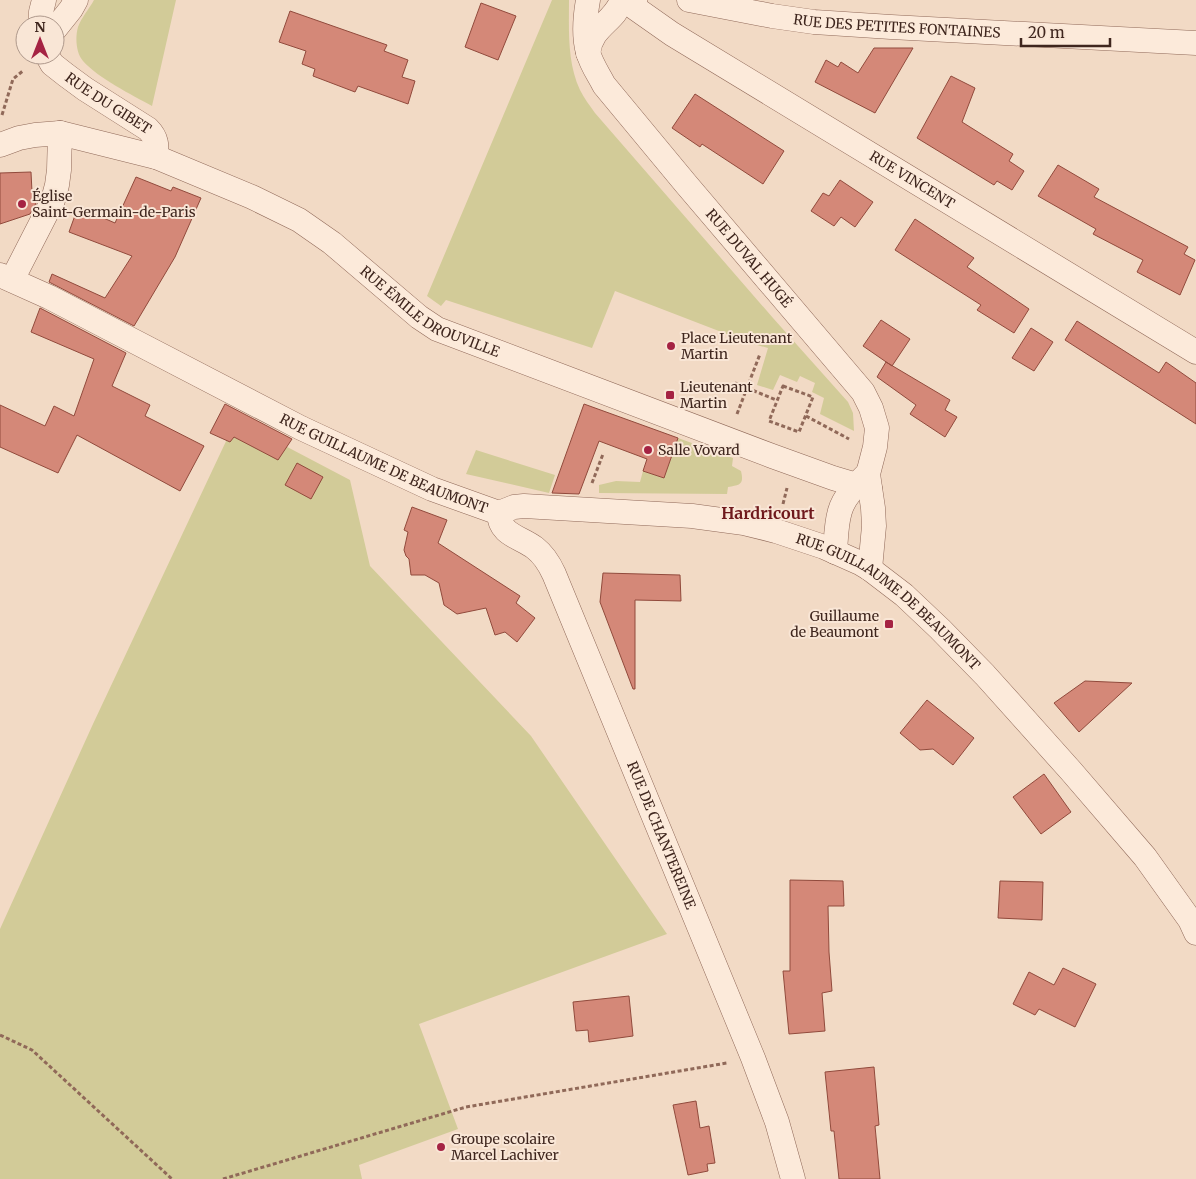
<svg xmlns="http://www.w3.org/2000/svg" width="1196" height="1179" font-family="Merriweather,serif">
  <rect width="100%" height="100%" fill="#f2dac5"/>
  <!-- green -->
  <path fill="#d2cb98" d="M 94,0 L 176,0 L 152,106 C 132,95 98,78 83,61 C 76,53 75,38 78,27 C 81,18 89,9 94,0 Z
    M 552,0 L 569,0 C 569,30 567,62 580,90 C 584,98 590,106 595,113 L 773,318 L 848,402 L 853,413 L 854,431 L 820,414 L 824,398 L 812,392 L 815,383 L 800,376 L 797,382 L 780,375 L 773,390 L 757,385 L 768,348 L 750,343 L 615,291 L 592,348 L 446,300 L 441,306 L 427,296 Z
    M 236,420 L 350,480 L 370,566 L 531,736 L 667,934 L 419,1024 L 458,1129 L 359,1165 L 362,1179 L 0,1179 L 0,929 L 93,724 Z
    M 678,438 L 733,458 L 732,466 L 741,471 C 744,484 741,485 728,487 L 727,494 L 599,493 L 599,485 L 616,481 L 640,482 L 643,471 L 664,478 Z
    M 476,450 L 555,475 L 549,493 L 466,474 Z"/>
  <!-- building -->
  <path fill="#d48878" stroke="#914a3c" d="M 481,3 L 516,16 L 498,60 L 465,47 Z
    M 290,11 L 387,45 L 384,51 L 408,60 L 402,77 L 415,81 L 408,104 L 358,86 L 355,92 L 313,76 L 315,69 L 302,64 L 306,51 L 279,42 Z
    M 874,48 L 913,48 L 875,113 L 815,82 L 826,60 L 838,67 L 841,62 L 858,73 Z
    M 951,76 L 975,88 L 962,122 L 1013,154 L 1009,161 L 1024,171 L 1012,190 L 997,181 L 994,185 L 917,138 Z
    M 695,94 L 784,151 L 763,184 L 702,144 L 700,147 L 672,128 Z
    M 1058,165 L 1099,189 L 1094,197 L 1188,247 L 1184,254 L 1195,260 L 1180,295 L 1137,272 L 1143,260 L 1093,234 L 1096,229 L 1038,196 Z
    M 31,172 L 32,192 L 40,196 L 30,214 L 0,224 L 0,173 Z
    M 136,177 L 171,191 L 173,187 L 201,198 L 175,257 L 134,326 L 49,282 L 52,274 L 105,298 L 132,256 L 69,232 L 78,207 L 115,223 Z
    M 840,180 L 873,202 L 855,227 L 841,217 L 834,226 L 811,211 L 823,193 L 829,196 Z
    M 915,219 L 974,258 L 967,267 L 1029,309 L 1014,333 L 977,310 L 981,305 L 895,250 Z
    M 40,308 L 126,353 L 112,386 L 150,405 L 145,416 L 204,446 L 180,491 L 77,435 L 58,473 L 0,447 L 0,405 L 45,426 L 54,406 L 74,416 L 94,359 L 31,332 Z
    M 881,320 L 910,339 L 892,366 L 863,346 Z
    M 1077,321 L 1159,373 L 1166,362 L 1196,383 L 1196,424 L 1065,340 Z
    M 1031,328 L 1053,342 L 1034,371 L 1012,358 Z
    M 886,362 L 950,400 L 945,410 L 957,417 L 945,437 L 910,414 L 916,405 L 877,377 Z
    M 225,404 L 292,439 L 278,460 L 234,437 L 230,442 L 210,433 Z
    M 584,404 L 678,438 L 664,478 L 643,471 L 647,459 L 599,441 L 579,494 L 552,493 Z
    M 297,463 L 323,477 L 311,499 L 285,485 Z
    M 412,507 L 447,520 L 438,543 L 520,596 L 516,603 L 535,618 L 517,642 L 505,632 L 495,635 L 486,608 L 457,614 L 444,605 L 439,583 L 425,575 L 411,575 L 409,559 L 406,556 L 404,550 L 408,532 L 404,530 Z
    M 603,573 L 680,575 L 681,601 L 635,600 L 635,689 L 633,689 L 600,602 Z
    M 1085,681 L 1132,683 L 1079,732 L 1054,703 Z
    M 927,700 L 974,738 L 953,765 L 933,749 L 920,750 L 900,733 Z
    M 1044,774 L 1071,812 L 1041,834 L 1013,797 Z
    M 790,880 L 843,881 L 844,906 L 828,906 L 829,952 L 832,991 L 822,993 L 825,1031 L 789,1034 L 783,971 L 790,971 Z
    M 1000,881 L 1043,882 L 1042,920 L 998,918 Z
    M 1063,968 L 1096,984 L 1075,1027 L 1039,1009 L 1035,1015 L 1013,1004 L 1029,972 L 1054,985 Z
    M 629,996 L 633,1036 L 589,1042 L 588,1030 L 576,1031 L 573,1002 Z
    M 874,1067 L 879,1125 L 875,1126 L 880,1179 L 839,1179 L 834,1131 L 831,1131 L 825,1072 Z
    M 696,1101 L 700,1128 L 709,1126 L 715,1163 L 707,1164 L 708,1171 L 688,1175 L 673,1105 Z"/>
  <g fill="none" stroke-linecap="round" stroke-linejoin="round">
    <!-- street casing -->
    <g stroke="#906959" stroke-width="25">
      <g id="street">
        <path id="s1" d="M 588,0 C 585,17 583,35 588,52 C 591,64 599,75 604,85 L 686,184 L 863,392 L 871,408 L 877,428 L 875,447 L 868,474 L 873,508 L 874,526 L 870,569"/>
        <path id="s2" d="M 635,0 L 635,8 L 672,34 L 1196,352"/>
        <path id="s3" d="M 689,0 L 772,16 L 814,22 L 891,27 L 1196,43"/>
        <path d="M 41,25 L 41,12 L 44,0"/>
        <path d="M 55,29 L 71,9 L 76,0"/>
        <path d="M 588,53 C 592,25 614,23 622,0"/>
        <path id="s4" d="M 47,55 L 52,64 L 66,75 L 85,89 L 148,129 C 157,138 157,145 156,157"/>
        <path id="s5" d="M 0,145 L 19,138 L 35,135 L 60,133 L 156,157 L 252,197 L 299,220 L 332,243 L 419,317 L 437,329 L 772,456 L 833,478 L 870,489"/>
        <path id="s6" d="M 0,275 L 49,297 L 301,428 L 432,489 L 499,513 L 514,507 L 524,506 L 692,516 L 744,523 L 776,531 L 824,547 L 860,563 L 870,569 L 904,595 L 940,629 L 985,675 L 1071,771 L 1145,857 L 1190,920 L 1196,933"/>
        <path d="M 12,280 L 53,200 L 57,185 L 59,170 L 60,133"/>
        <path id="s7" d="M 499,513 C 499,535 521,537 535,548 C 544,555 549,563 554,574 L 753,1058 L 777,1122 L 793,1179"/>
        <path d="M 835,552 C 836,539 836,524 840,511 C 844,497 856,485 866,475"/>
      </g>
    </g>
    <!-- path -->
    <path stroke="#906959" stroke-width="3" stroke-dasharray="4 2.5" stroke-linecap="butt" d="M 2,115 L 13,79 L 24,70
      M 735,383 L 776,400
      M 783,386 L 813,397 L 799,432 L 769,421 Z
      M 737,414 L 760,354
      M 806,416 L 849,439
      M 592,483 L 603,454
      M 783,504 L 787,488
      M 0,1035 L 32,1050 L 172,1179
      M 223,1179 L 466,1107 L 727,1063"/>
    <!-- street -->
    <use href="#street" stroke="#fceada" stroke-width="24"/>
  </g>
  <!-- markers -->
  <g fill="#a52343" stroke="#f9e6d6" stroke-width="2">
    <circle cx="22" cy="204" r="5"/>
    <circle cx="671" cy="346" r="5"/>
    <rect x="665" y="390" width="10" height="10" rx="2.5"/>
    <circle cx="648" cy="450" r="5"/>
    <rect x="884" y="619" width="10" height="10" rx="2.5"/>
    <circle cx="441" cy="1147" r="5"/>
  </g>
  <g text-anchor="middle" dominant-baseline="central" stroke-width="4" stroke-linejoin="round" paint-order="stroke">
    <!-- street labels -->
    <g font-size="14" fill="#3f261e" stroke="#f9e6d6">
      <text stroke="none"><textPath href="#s3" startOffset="210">RUE DES PETITES FONTAINES</textPath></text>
      <text stroke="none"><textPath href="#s4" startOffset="79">RUE DU GIBET</textPath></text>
      <text stroke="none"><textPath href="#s2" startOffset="334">RUE VINCENT</textPath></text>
      <text stroke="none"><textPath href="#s1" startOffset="315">RUE DUVAL HUGÉ</textPath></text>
      <text stroke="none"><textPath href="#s5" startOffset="478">RUE ÉMILE DROUVILLE</textPath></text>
      <text stroke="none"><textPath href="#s6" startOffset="428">RUE GUILLAUME DE BEAUMONT</textPath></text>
      <text stroke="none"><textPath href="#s6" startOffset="968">RUE GUILLAUME DE BEAUMONT</textPath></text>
      <text stroke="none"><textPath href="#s7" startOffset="368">RUE DE CHANTEREINE</textPath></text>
    </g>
    <!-- poi labels -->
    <g font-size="14" fill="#3f261e" stroke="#f9e6d6" text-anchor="start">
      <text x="32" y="196">Église<tspan x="32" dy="16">Saint-Germain-de-Paris</tspan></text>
      <text x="681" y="338">Place Lieutenant<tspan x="681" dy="16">Martin</tspan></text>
      <text x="680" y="387">Lieutenant<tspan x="680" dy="16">Martin</tspan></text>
      <text x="658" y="450">Salle Vovard</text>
      <text x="879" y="616" text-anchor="end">Guillaume<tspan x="879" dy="16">de Beaumont</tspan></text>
      <text x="451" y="1139">Groupe scolaire<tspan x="451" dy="16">Marcel Lachiver</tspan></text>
    </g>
    <!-- quarter labels -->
    <g font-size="16" font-weight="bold" fill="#6f191c" stroke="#f9e6d6">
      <text x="768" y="513">Hardricourt</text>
    </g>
  </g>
  <!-- north arrow -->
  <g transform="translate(40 40)"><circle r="24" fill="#f9e6d6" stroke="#af998c"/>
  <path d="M0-4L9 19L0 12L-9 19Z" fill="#a52343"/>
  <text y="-8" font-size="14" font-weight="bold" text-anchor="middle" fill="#3f261e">N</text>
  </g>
  <!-- scale -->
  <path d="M1021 38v8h89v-8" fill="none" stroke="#3f261e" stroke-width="2.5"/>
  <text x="1028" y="38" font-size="15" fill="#3f261e" stroke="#f9e6d6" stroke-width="4" paint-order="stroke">20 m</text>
</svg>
